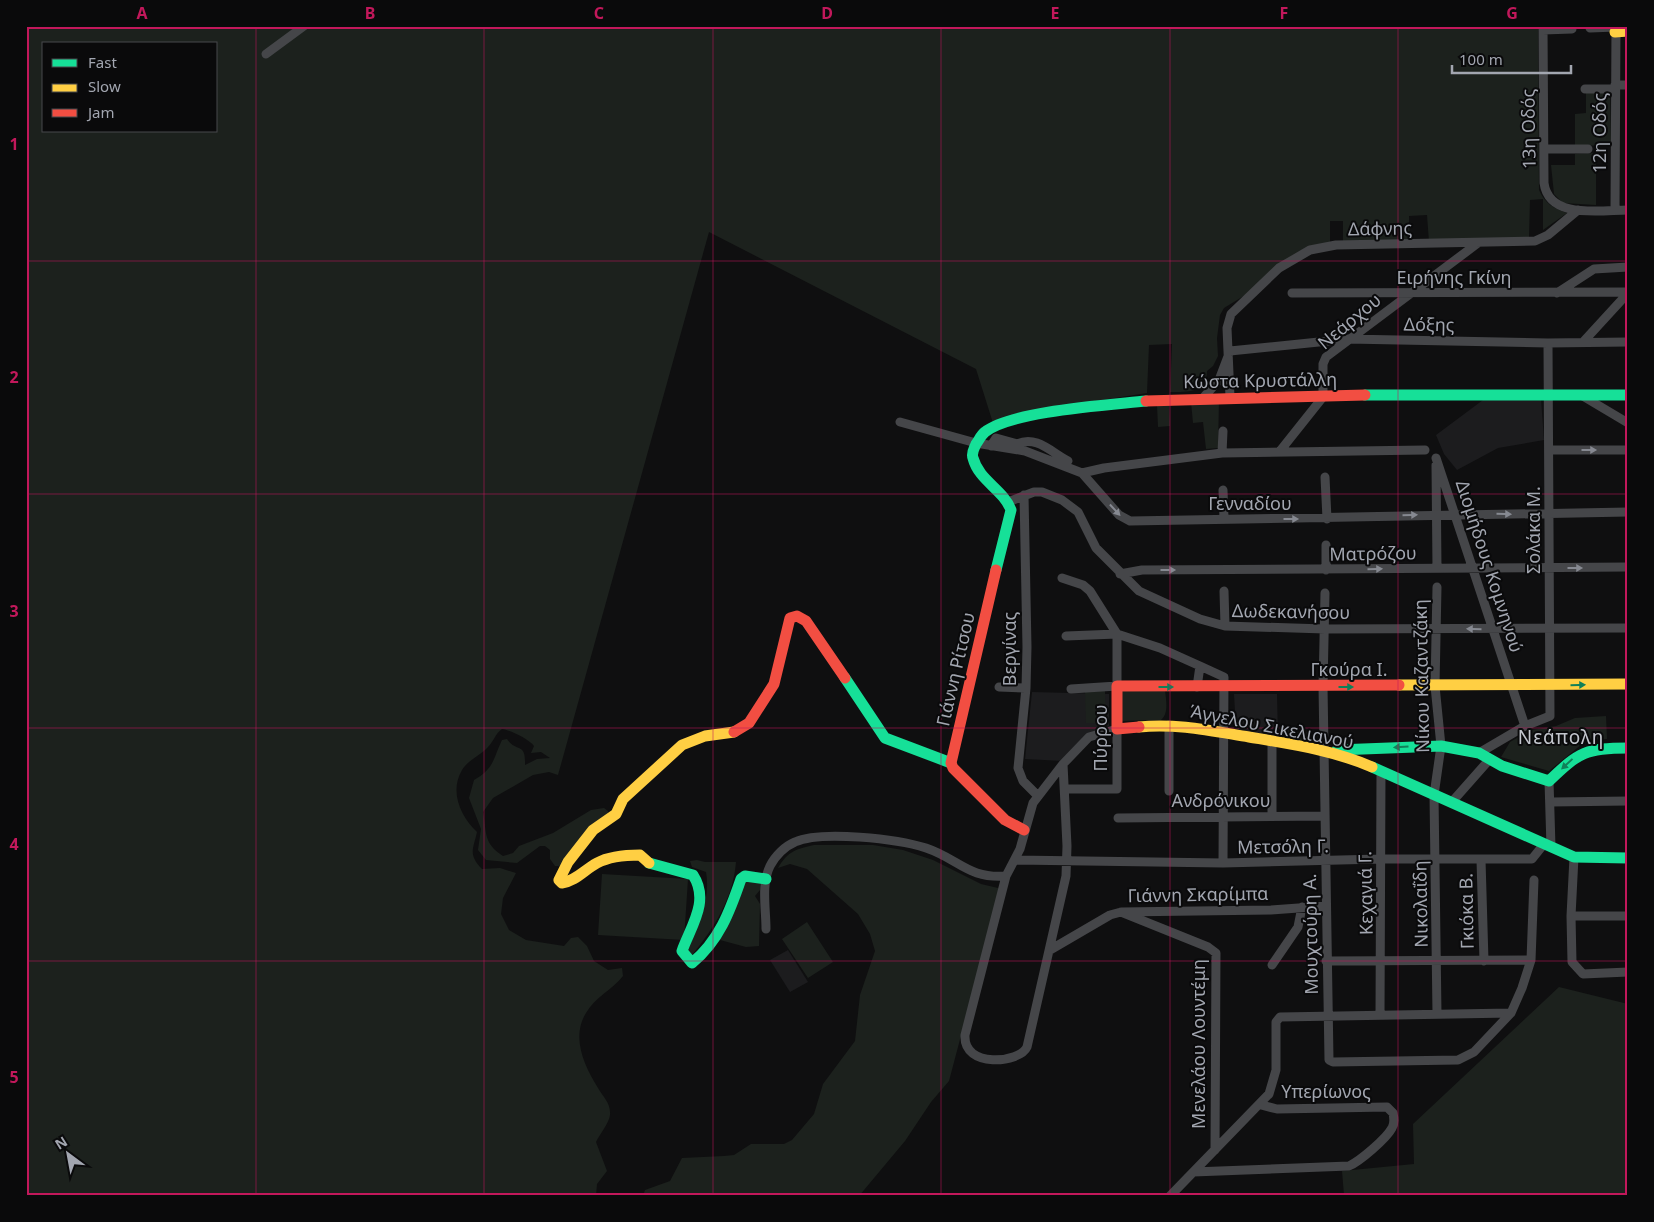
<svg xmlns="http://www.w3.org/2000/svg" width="1654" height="1222" font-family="'Noto Sans',sans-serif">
  <rect width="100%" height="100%" fill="#0f0f10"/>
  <!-- built -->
  <path fill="#1c1c1e" d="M 1541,399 L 1544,440 L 1498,448 L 1457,470 L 1444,454 L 1436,435 L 1483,400 Z
    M 1032,692 L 1109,694 L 1109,726 L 1086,735 L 1063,761 L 1025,759 Z
    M 1234,694 L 1277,694 L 1278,737 L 1236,729 Z
    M 788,950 L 808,982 L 790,992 L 770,960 Z"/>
  <!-- green -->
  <path fill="#1c211d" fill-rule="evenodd" d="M 26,26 L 1538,26 L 1539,190 C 1545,204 1554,208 1567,213 L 1543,230 L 1543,199 L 1530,200 L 1529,237 L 1429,242 L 1427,215 L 1409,216 L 1410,240 L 1343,241 L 1343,221 L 1330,221 L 1330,243 L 1320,244 L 1260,286 L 1224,308 L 1220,315 L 1217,338 L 1218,356 L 1213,366 L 1207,371 C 1207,393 1187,392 1170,392 L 1172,344 L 1149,345 L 1147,393 L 1037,410 L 993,423 L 976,369 L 709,232 L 558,775 L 549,772 L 533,775 L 493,798 L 483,812 C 487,833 483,843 503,856 L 513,853 L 519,846 L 553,833 L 591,810 L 604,808 L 608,811 L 608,815 L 565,866 L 555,866 L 550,859 L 550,850 L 545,846 L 540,846 L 517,863 L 486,860 L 478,850 L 481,829 L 469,798 L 474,780 C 494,769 493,759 502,740 L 507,739 C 516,753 526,741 525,765 L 537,759 L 550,758 L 541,752 L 531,753 L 534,746 C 529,739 510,730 502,729 C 495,734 494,741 488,747 C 480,756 468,760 462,770 C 449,792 461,817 477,832 C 473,850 468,854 482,869 L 500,868 L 516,873 L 503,898 L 501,914 L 509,930 L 526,940 L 564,946 L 571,938 L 578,937 L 587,946 L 594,961 L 608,970 L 622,968 L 623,976 C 612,990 595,997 586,1013 C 571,1037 584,1066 598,1088 C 603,1097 611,1103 610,1115 C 609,1123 600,1134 596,1142 L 607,1171 L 597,1184 L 596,1196 L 26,1196 ZM 44,44 L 216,44 L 216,131 L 44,131 Z
    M 1610,92 L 1611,145 L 1575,146 L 1575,114 L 1586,113 L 1586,93 Z
    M 1596,153 L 1596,205 L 1563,203 L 1554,194 L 1551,165 L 1575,165 L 1575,154 Z
    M 1219,400 L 1218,448 L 1206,449 L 1203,422 L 1193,423 L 1191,402 Z
    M 1169,404 L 1170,426 L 1158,427 L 1157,405 Z
    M 1119,690 L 1165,690 C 1166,700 1169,713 1161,720 L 1117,721 Z
    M 1085,691 L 1105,691 L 1106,723 L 1086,723 Z
    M 1606,716 L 1607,739 L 1587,740 L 1549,771 L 1501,757 L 1510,742 L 1531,730 L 1556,726 L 1575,718 Z
    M 1289,726 L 1316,735 L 1311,742 L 1285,737 Z
    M 814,845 L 873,845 L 903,850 L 933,860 L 981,884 L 998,888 L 999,892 L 949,1081 L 931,1102 L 905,1141 L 859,1196 L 643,1196 L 645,1190 L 670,1181 L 682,1158 L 724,1156 L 734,1155 L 751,1144 L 784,1144 L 792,1140 L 814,1114 L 823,1084 L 855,1041 L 860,995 L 875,951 L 870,934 L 858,914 L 807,869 L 790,864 L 778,868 C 788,851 796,849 814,845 Z
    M 697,860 L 705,862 L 736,862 C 733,898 715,927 692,955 L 688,950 C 698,925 711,900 706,872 L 692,867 L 690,861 Z
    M 602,874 L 688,879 L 684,940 L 598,935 Z
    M 743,880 L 760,882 L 760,890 L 755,896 L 760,904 L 759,946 L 746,947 L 720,940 Z
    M 807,922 L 833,962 L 808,978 L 782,939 Z
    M 1559,987 L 1628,1004 L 1628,1196 L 1341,1196 L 1344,1195 L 1342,1171 L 1414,1164 L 1413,1124 Z"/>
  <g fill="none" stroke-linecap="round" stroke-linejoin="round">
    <!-- street -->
    <path stroke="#454649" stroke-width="9" d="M 1543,26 L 1544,183 C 1549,220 1601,210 1628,210
      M 1590,28 L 1616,27
      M 1543,30 L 1572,29
      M 266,54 L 304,26
      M 1615,85 L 1628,85
      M 1585,89 L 1615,89
      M 1544,149 L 1588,149
      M 1615,210 L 1616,26
      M 1292,293 L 1628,292
      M 1557,293 L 1594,269 L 1628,267
      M 1584,341 L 1628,293
      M 1581,395 L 1628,423
      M 1230,397 L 1227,328 L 1231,314 L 1279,268 L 1310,250 L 1336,245 L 1535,241 L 1548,235 L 1578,210
      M 1203,398 L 1219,380 L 1230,351 L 1348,339 L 1548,343 L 1628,342
      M 900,422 L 976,443 L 1025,451 L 1082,473 L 1119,515 L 1130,521 L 1628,512
      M 991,446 L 996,438 L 1017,444 C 1036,435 1051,452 1068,461
      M 1549,450 L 1628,450
      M 1280,451 L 1323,397 L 1323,364 L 1326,357 L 1478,243
      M 1222,453 L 1223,431
      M 1436,458 L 1525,726
      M 1436,465 L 1437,568
      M 1082,473 L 1104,468 L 1222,453 L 1425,450
      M 1325,477 L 1327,519
      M 1223,490 L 1224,519
      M 1024,495 L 1027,647 L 1026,688 L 1018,768 L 1023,781 L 1037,795
      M 1008,502 L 1034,492 L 1042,492 L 1062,500 L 1078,512 L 1096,548 L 1139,591 L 1200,619 L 1225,626 L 1325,629 L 1628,628
      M 1326,570 L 1326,545
      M 1120,574 L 1142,570 L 1628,567
      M 1062,578 L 1083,585 L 1090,591 L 1117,634 L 1117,686 L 1071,689
      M 1437,587 L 1435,686 L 1441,746 L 1434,795 L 1437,1014
      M 1224,591 L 1225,626
      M 1325,593 L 1323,686 L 1329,1060 L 1333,1062 L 1458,1060 L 1474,1052 L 1511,1013 L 1522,988 L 1531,960 L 1534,880
      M 1066,636 L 1117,634 L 1160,648 L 1200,666 L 1197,687
      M 1200,666 L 1224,677 L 1223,863
      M 999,687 L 1026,688
      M 1169,725 L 1169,791
      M 1272,741 L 1272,816
      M 1479,753 L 1525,726 L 1550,716 L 1548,343
      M 1063,764 L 1067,846 L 1066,876 L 1027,1047 C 1020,1063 963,1069 965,1035 L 1006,876 L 1020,849 L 1033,803 L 1063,764 L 1089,737 L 1117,729 L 1117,789 L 1065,789
      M 1549,781 L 1551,847
      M 1551,802 L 1628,801
      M 1451,803 L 1489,760
      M 1118,818 L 1325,816
      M 1574,857 L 1571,916 L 1572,962 L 1583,974 L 1628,972
      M 1015,860 L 1223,863 L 1380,859 L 1532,859 L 1544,844
      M 1481,860 L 1484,961
      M 1121,912 L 1208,947 L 1216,953 L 1215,1150
      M 1571,916 L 1628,916
      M 766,929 C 766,909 761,884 770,866 C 775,856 785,846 795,842 C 821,830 898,839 926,848 C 959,859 968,879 1006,876
      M 1050,950 L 1110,915 L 1121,912 L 1271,910 L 1326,906
      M 1326,961 L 1531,960
      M 1272,965 L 1298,927 L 1302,907
      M 1380,1015 L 1381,771
      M 1193,1172 L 1349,1166 C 1360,1161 1386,1139 1392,1128 C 1395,1123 1394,1118 1393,1113 L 1387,1107 L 1277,1109 L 1261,1105
      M 1170,1196 L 1269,1094 L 1276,1070 L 1276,1022 L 1280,1017 L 1511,1013"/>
    <!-- fast -->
    <path stroke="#16e098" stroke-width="11" d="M 1365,395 L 1628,395
      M 996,570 L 1011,510 C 1003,489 979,481 973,458 C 971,453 974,449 976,444 C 979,440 981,435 985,432 C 1011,411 1110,405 1146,401
      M 845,678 L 885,738 L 951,763
      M 1337,750 L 1441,746 L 1479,753 L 1502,766 L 1549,781 C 1579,752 1586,748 1628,748
      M 1372,767 L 1574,857 L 1628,858
      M 649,863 L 693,875 C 710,901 691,926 682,951 L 692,963 C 719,941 730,911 741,879 L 745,876 L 766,879"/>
    <!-- slow -->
    <path stroke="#ffcf43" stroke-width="11" d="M 1615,32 L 1628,31
      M 1399,685 L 1628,684
      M 1139,727 C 1176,723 1212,731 1249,737 C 1291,744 1333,750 1372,767
      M 649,863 L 640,855 C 625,855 610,856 597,863 C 584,870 576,881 562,883 L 559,880 L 568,862 L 593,830 L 616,814 L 623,799 L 682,745 L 705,736 L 734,732"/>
    <!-- jam -->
    <path stroke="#f24e42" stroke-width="11" d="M 1146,401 L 1365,395
      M 996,570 L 951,763 L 953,768 L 1005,820 L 1024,830
      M 1139,727 L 1117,729 L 1117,686 L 1399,685
      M 734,732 L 749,723 L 774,684 L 790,618 L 797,616 L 806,621 L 845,678"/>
  </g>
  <!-- one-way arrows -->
  <defs><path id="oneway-solid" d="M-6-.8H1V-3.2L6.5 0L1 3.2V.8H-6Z" transform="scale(1.25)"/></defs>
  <g fill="#868991">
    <use href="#oneway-solid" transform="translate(1589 450)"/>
    <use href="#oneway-solid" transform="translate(1115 510) rotate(47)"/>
    <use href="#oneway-solid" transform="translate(1504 514) rotate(1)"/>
    <use href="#oneway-solid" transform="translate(1410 515) rotate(-2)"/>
    <use href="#oneway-solid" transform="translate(1291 519)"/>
    <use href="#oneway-solid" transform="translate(1575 568)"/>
    <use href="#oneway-solid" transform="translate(1375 569) rotate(-1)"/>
    <use href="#oneway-solid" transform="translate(1168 570)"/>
    <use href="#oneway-solid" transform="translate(1474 629) rotate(-179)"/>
  </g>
  <g fill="#118059">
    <use href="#oneway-solid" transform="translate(1578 685) rotate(-1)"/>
    <use href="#oneway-solid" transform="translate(1166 687)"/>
    <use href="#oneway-solid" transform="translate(1346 687)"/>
    <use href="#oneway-solid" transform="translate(1401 747) rotate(177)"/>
    <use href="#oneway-solid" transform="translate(1567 764) rotate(137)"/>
  </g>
  <!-- grid -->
  <path fill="none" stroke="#c2185b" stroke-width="1" stroke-opacity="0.55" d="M 256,26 L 256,1196M 484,26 L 484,1196M 713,26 L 713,1196M 941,26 L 941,1196M 1170,26 L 1170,1196M 1398,26 L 1398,1196M 26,261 L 1628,261M 26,494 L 1628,494M 26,728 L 1628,728M 26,961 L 1628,961"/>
  <g text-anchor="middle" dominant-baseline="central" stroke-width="4" stroke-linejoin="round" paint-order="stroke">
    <!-- street labels -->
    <g font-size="18" fill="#a2a6b0" stroke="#0a0a0b">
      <text transform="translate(1528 129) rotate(-91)">13η Οδός</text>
      <text transform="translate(1599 133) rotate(-90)">12η Οδός</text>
      <text transform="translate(1380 228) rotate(-1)">Δάφνης</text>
      <text x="1454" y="277">Ειρήνης Γκίνη</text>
      <text transform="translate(1349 321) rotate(-40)">Νεάρχου</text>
      <text transform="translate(1429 324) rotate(1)">Δόξης</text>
      <text transform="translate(1260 380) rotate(-1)">Κώστα Κρυστάλλη</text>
      <text x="1250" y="503">Γενναδίου</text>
      <text transform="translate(1533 530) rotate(-90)">Σολάκα Μ.</text>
      <text transform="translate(1373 553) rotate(-1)">Ματρόζου</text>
      <text transform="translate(1490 566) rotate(72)">Διομήδους Κομνηνού</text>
      <text transform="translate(1291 611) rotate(1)">Δωδεκανήσου</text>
      <text transform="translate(1009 649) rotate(-90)">Βεργίνας</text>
      <text transform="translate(955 669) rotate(-77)">Γιάννη Ρίτσου</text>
      <text x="1349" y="669">Γκούρα Ι.</text>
      <text transform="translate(1421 676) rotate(-91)">Νίκου Καζαντζάκη</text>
      <text transform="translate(1272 726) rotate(11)">Άγγελου Σικελιανού</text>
      <text transform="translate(1100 738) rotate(-90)">Πύρρου</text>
      <text x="1221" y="800">Ανδρόνικου</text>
      <text transform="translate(1283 846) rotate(-1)">Μετσόλη Γ.</text>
      <text transform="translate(1365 893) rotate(-91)">Κεχαγιά Γ.</text>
      <text transform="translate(1198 894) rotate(-1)">Γιάννη Σκαρίμπα</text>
      <text transform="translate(1420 904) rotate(-91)">Νικολαΐδη</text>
      <text transform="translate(1466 911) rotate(-91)">Γκιόκα Β.</text>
      <text transform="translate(1310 934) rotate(-91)">Μουχτούρη Α.</text>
      <text transform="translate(1198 1044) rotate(-90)">Μενελάου Λουντέμη</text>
      <text x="1326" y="1091">Υπερίωνος</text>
    </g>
    <!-- neighbourhood labels -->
    <g font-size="19" letter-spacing="1" fill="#c2c5cc" stroke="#0a0a0b">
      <text x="1561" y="737">Νεάπολη</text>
    </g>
  </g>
  <!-- border -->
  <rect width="1654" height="1222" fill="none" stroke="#0a0a0b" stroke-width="55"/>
  <!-- legend -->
  <rect x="42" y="42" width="175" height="90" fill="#0a0a0b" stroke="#47484d"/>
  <rect x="52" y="59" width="25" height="8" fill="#16e098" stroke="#47484d"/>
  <text x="88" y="68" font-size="15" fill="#a2a6b0">Fast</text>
  <rect x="52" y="84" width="25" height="8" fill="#ffcf43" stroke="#47484d"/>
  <text x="88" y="92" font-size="15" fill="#a2a6b0">Slow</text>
  <rect x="52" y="109" width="25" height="8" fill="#f24e42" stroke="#47484d"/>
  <text x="88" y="118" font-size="15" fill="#a2a6b0">Jam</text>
  <!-- north arrow -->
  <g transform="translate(68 1154) rotate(328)" stroke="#0a0a0b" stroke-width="4" paint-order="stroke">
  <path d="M0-4L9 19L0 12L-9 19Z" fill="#a2a6b0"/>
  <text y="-8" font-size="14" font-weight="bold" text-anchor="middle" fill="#a2a6b0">N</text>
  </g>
  <!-- scale -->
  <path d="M1452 65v8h119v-8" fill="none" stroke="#a2a6b0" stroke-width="2.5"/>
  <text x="1459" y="65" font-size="15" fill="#a2a6b0" stroke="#0a0a0b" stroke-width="4" paint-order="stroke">100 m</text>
  <rect x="28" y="28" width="1598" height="1166" fill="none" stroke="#c2185b" stroke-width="2"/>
  <g font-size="16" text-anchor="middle" font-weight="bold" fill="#c2185b">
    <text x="142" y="19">A</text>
    <text x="370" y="19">B</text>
    <text x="599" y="19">C</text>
    <text x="827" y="19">D</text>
    <text x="1055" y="19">E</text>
    <text x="1284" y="19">F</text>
    <text x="1512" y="19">G</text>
    <text x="14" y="150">1</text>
    <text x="14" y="383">2</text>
    <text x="14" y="617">3</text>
    <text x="14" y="850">4</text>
    <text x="14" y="1083">5</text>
  </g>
</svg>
